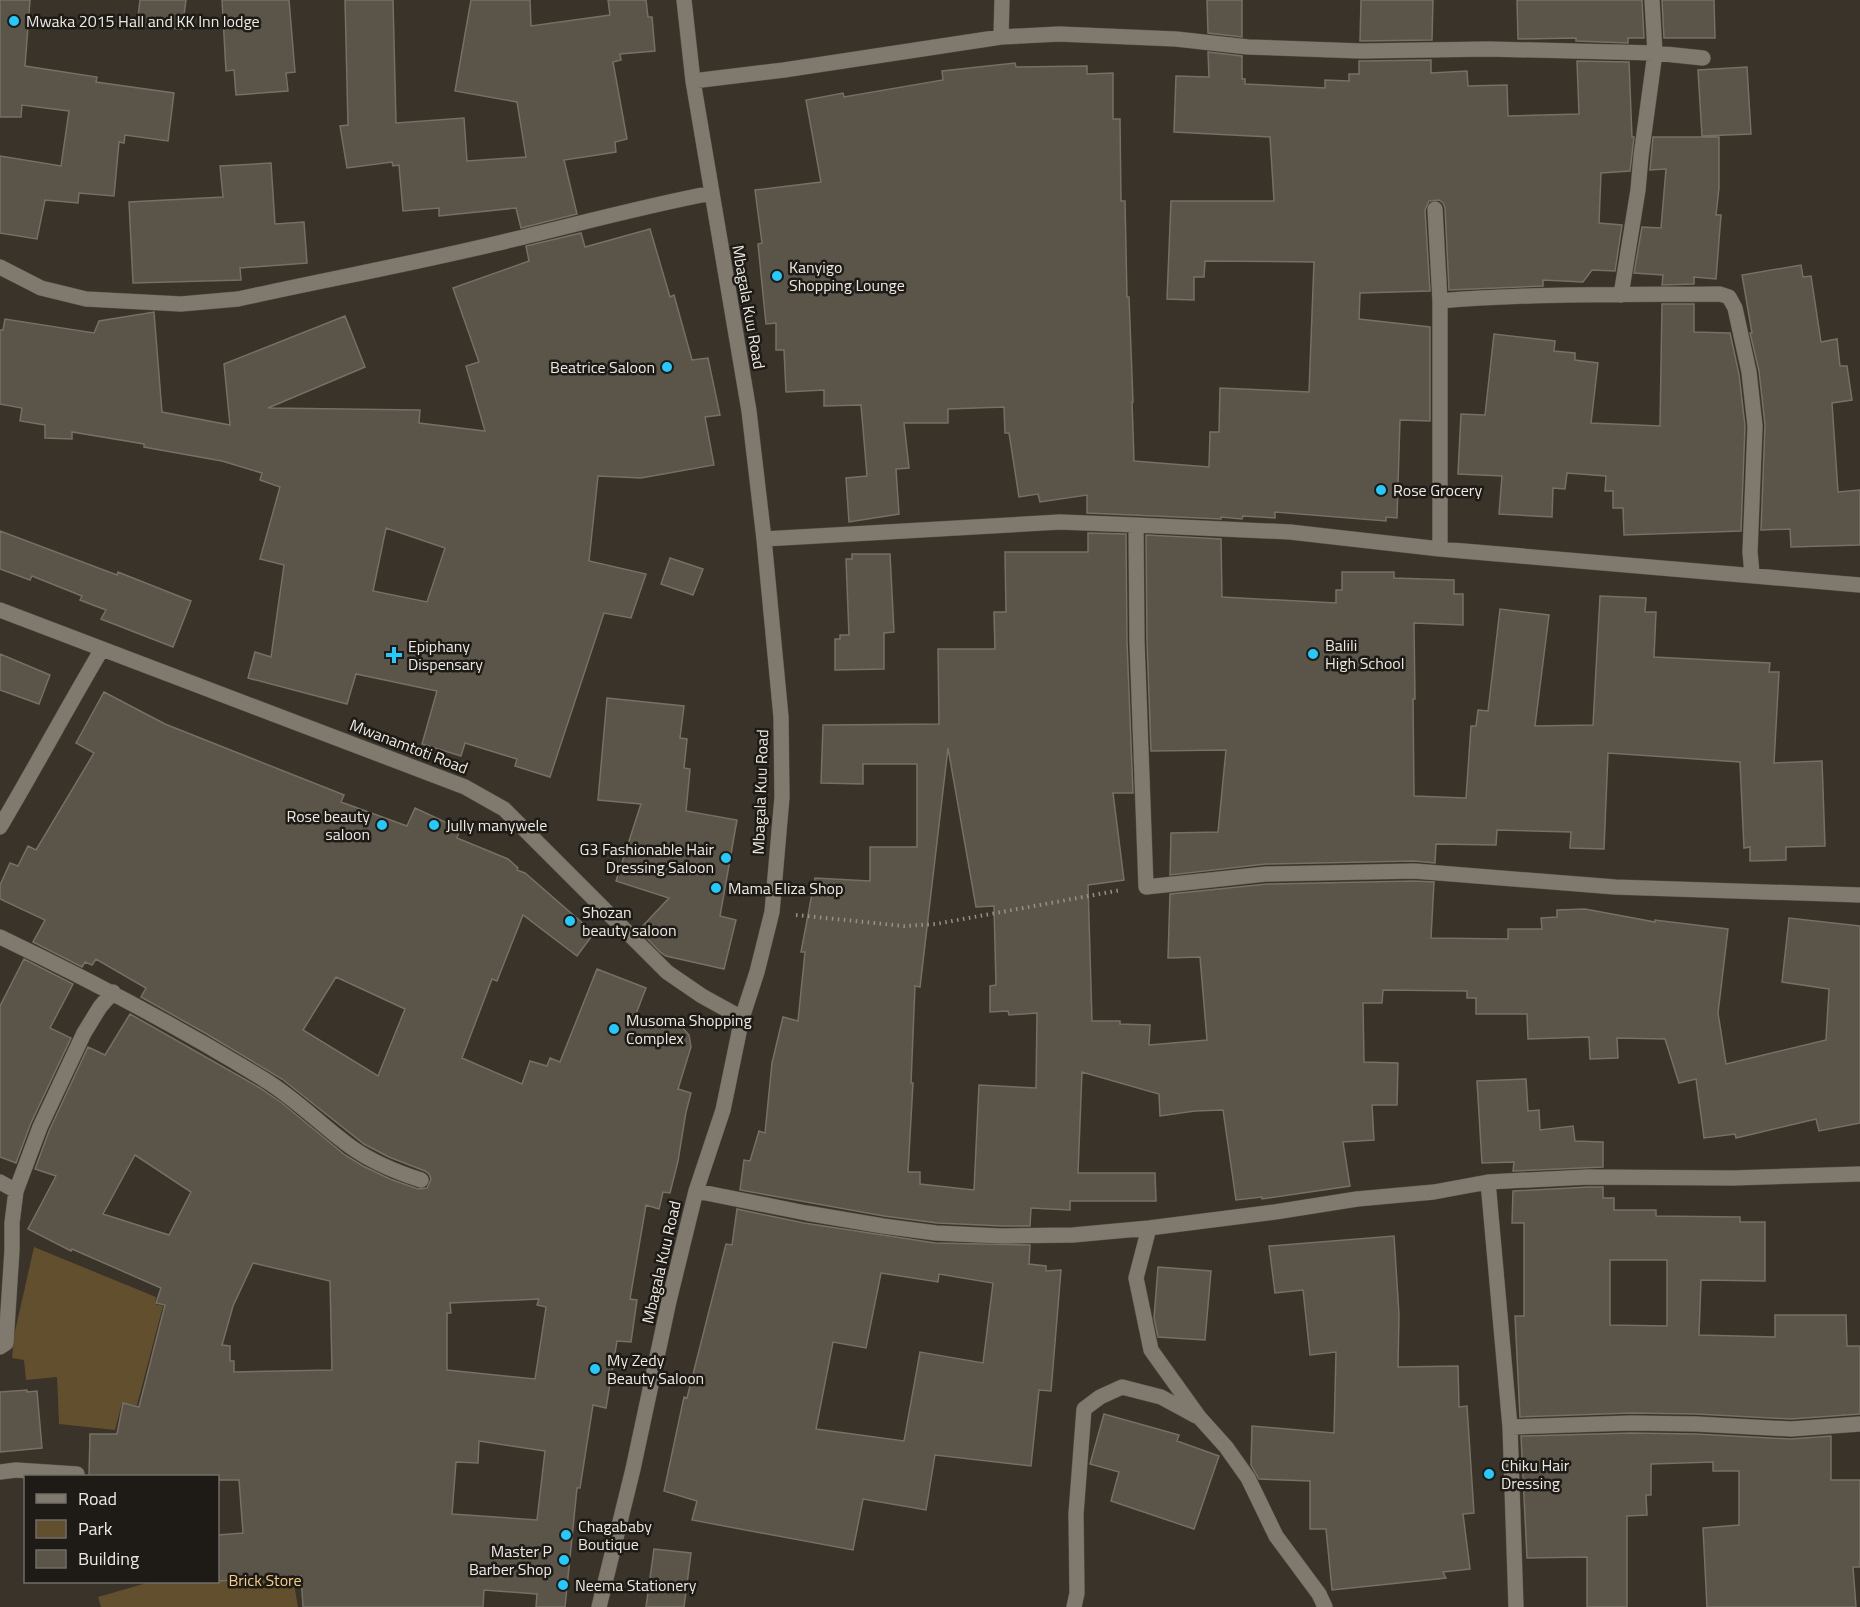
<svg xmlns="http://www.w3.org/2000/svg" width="1860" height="1607" font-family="'Titillium Web',sans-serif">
  <rect width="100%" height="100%" fill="#393329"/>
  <!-- green -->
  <path fill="#614f2d" d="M 34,1247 L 156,1297 L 155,1304 L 163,1306 L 137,1405 L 122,1403 L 115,1430 L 59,1424 L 57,1377 L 26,1380 L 24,1360 L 12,1358 L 14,1336 Z
    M 288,1548 L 298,1607 L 101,1607 L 98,1597 L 150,1582 L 218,1582 L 218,1561 Z"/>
  <!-- building -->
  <path fill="#5a5449" stroke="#767064" stroke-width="1.5" fill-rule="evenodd" d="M 0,0 L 30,0 L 25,66 L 97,77 L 96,82 L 174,93 L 168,141 L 125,135 L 124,143 L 119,142 L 114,196 L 79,193 L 78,203 L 45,200 L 37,239 L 0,233 L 0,156 L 61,166 L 69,111 L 22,105 L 21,117 L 0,117 Z
    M 140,0 L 186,0 L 182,29 L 137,26 Z
    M 222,0 L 289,0 L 295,72 L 286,73 L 288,91 L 236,95 L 234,70 L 226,71 Z
    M 345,0 L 393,0 L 396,123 L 464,118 L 467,161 L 526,157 L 517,102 L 455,91 L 471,0 L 530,0 L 531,26 L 610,15 L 608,0 L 646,0 L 648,17 L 652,17 L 655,51 L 620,54 L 621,60 L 613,62 L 627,139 L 615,142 L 616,152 L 564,160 L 577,214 L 521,228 L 516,208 L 439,216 L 439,208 L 403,211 L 399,165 L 393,166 L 392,162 L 347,168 L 340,126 L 348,125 Z
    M 1207,0 L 1242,0 L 1242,37 L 1208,33 Z
    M 1361,0 L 1433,0 L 1432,40 L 1360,41 Z
    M 1517,0 L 1642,0 L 1644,38 L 1628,38 L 1628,43 L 1576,41 L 1576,38 L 1518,39 Z
    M 1662,0 L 1714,0 L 1715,38 L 1664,38 Z
    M 1208,52 L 1242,56 L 1242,79 L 1245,79 L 1245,84 L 1325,88 L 1325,80 L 1349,81 L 1349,74 L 1359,74 L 1359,61 L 1431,60 L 1431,73 L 1467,71 L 1468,86 L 1507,85 L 1508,116 L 1579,114 L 1577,61 L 1629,62 L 1632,137 L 1634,137 L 1630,171 L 1601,173 L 1599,223 L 1622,225 L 1615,271 L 1592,270 L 1583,282 L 1543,280 L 1543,286 L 1449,290 L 1445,208 L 1443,203 L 1439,200 L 1429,201 L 1425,210 L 1430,291 L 1360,293 L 1359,319 L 1430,327 L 1430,421 L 1400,420 L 1397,518 L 1386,517 L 1386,521 L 1275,512 L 1275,518 L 1243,516 L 1242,519 L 1221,517 L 1221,519 L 1087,513 L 1087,495 L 1040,502 L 1038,494 L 1019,497 L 1009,433 L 1005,433 L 1004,407 L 948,409 L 948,423 L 904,423 L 909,468 L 896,469 L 899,514 L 849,522 L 846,478 L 867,476 L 861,405 L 824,406 L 824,390 L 786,392 L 784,350 L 776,350 L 776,323 L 766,324 L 758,244 L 762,243 L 755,190 L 821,182 L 806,100 L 843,93 L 844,97 L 943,80 L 942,71 L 1015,63 L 1016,67 L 1087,66 L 1087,74 L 1113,73 L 1113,119 L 1120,119 L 1121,201 L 1125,201 L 1127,297 L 1129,297 L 1133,402 L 1132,402 L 1134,461 L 1209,467 L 1210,432 L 1219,432 L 1220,388 L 1309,392 L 1314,262 L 1205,261 L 1204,277 L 1194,277 L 1194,300 L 1167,299 L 1171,201 L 1274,201 L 1270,137 L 1174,132 L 1176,76 L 1209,77 Z
    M 1747,67 L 1751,134 L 1702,136 L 1698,70 Z
    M 1653,137 L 1719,137 L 1719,188 L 1716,215 L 1721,215 L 1716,279 L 1694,277 L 1694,284 L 1662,285 L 1663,275 L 1634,273 L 1642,227 L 1661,228 L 1666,169 L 1650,170 Z
    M 271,163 L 275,224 L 304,222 L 307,263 L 240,268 L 241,280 L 133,283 L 129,202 L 223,197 L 220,166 Z
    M 650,229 L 670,297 L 674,295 L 692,360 L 708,358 L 720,415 L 705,417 L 714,465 L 641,478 L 598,476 L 589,561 L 646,574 L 631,618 L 604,613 L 550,777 L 515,766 L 517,759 L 465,743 L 461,756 L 422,744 L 437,691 L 356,674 L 347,704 L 248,678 L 255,652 L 271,657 L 284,565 L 260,559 L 280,487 L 260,480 L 262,473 L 222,461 L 144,447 L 144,444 L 72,432 L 72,439 L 45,438 L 45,425 L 20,421 L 22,408 L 0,404 L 0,330 L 3,330 L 5,319 L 94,333 L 99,321 L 154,312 L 162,412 L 230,425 L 224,364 L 345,316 L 365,367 L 268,408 L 420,410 L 419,423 L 485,431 L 466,366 L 479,362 L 453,288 L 529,261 L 526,246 L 581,233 L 585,247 ZM 386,528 L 445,548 L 427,602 L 373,591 Z
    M 1801,265 L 1803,277 L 1811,276 L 1821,342 L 1837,339 L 1840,366 L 1847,366 L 1852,400 L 1832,403 L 1838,492 L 1860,490 L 1860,545 L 1791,547 L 1790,529 L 1761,530 L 1765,425 L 1759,371 L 1750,333 L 1752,333 L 1742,275 Z
    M 1662,304 L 1694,304 L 1694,332 L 1730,333 L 1739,374 L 1745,426 L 1741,531 L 1624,535 L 1623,508 L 1613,508 L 1613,491 L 1605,491 L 1606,476 L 1567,473 L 1565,489 L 1553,488 L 1552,517 L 1499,514 L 1502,476 L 1458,474 L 1461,414 L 1485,415 L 1494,334 L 1555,341 L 1554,351 L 1575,353 L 1575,360 L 1598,363 L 1591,423 L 1660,426 Z
    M 0,531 L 117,575 L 118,572 L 191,601 L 173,647 L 101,619 L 106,610 L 80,600 L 82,596 L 32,576 L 30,580 L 0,569 Z
    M 1088,533 L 1126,534 L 1127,641 L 1133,793 L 1113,793 L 1124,880 L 1088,885 L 1092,1021 L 1120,1021 L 1120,1024 L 1150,1025 L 1149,1045 L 1207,1040 L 1200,957 L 1168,958 L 1170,894 L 1267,884 L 1414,881 L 1434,882 L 1431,938 L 1508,939 L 1508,929 L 1542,929 L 1541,918 L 1557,917 L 1557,910 L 1585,909 L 1655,922 L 1655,920 L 1728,929 L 1718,1013 L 1726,1064 L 1826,1040 L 1829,989 L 1782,982 L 1789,918 L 1860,926 L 1860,1123 L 1819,1131 L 1816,1119 L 1736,1138 L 1735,1134 L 1704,1138 L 1696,1079 L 1679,1083 L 1665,1039 L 1617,1038 L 1618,1058 L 1590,1059 L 1589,1037 L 1528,1039 L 1527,1014 L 1476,1014 L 1476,998 L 1467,998 L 1467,991 L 1383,990 L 1382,1003 L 1363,1003 L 1364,1062 L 1398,1063 L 1397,1105 L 1372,1105 L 1374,1140 L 1343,1142 L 1350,1186 L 1262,1199 L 1262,1197 L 1236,1200 L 1223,1110 L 1195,1111 L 1160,1116 L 1159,1094 L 1082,1072 L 1078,1173 L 1155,1173 L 1156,1201 L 1070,1201 L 1070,1210 L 1031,1208 L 1030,1226 L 1002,1226 L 937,1223 L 884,1216 L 740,1190 L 744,1160 L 750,1161 L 759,1131 L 765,1133 L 772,1063 L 783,1017 L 798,1021 L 805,952 L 801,952 L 815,878 L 870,881 L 870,847 L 917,847 L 917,764 L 863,764 L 863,784 L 821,783 L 823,725 L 939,724 L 938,649 L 995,649 L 994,612 L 1006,612 L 1005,552 L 1088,552 ZM 948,748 L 976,907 L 994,906 L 996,985 L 990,986 L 990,1012 L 1008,1011 L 1009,1015 L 1037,1013 L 1036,1088 L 979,1085 L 974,1190 L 920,1184 L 920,1172 L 908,1172 L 913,1083 L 911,1083 L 915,986 L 920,987 Z
    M 1146,535 L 1221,539 L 1222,597 L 1336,603 L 1336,590 L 1342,590 L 1342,572 L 1394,572 L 1394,578 L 1454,580 L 1454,594 L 1463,594 L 1463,625 L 1414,623 L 1415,699 L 1413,699 L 1414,796 L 1466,798 L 1471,726 L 1476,726 L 1478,710 L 1488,711 L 1500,609 L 1549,615 L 1535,726 L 1593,725 L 1600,596 L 1646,598 L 1645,612 L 1656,612 L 1654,657 L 1770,663 L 1769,672 L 1779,672 L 1774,763 L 1822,761 L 1825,846 L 1786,847 L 1786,860 L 1750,861 L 1750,847 L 1744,848 L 1740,762 L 1608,753 L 1604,849 L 1570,848 L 1571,832 L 1497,830 L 1496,845 L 1436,844 L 1435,863 L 1414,861 L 1266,864 L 1170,875 L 1171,833 L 1218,832 L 1226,750 L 1151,751 L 1147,641 Z
    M 852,554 L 890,554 L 894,632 L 884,633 L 884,669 L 835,670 L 835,639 L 840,639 L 840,635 L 849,635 L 846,559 L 852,559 Z
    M 670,558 L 703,569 L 693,595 L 661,584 Z
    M 0,654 L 50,675 L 39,704 L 0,690 Z
    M 104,692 L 165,724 L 344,795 L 341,802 L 407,826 L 415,808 L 460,829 L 457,838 L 508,859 L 518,868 L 517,870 L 525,873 L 594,933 L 577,956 L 523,915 L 497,981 L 492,979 L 462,1058 L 522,1084 L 530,1061 L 547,1066 L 550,1058 L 560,1062 L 597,969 L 646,988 L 634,1019 L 677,1021 L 689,1035 L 691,1047 L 678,1089 L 691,1093 L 686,1112 L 678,1161 L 670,1193 L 663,1192 L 659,1209 L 646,1205 L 630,1299 L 637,1300 L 631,1342 L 617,1341 L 606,1408 L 593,1405 L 580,1488 L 577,1488 L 565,1607 L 536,1607 L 537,1594 L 484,1590 L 483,1607 L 303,1607 L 301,1576 L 218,1581 L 218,1535 L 243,1533 L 239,1480 L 218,1480 L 218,1476 L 89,1476 L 90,1434 L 117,1434 L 123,1403 L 139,1407 L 165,1305 L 156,1303 L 161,1288 L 72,1249 L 71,1251 L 28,1229 L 56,1176 L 35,1169 L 49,1131 L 88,1047 L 105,1055 L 130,1014 L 260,1088 L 282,1103 L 345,1155 L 363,1166 L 390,1179 L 418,1189 L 427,1188 L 431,1179 L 429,1174 L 425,1171 L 389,1157 L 364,1144 L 282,1079 L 205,1033 L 141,997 L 146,988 L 96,959 L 92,965 L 85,962 L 82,967 L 33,942 L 45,920 L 0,899 L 0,885 L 10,863 L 18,866 L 28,846 L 36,850 L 94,753 L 76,743 ZM 336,977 L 405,1009 L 378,1076 L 303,1030 ZM 135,1155 L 191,1192 L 169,1235 L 103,1214 ZM 253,1263 L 330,1281 L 332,1370 L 234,1372 L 234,1361 L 230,1361 L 230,1346 L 222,1345 L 233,1306 ZM 539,1299 L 537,1305 L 546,1307 L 535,1379 L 447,1370 L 447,1313 L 451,1313 L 450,1303 ZM 479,1441 L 545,1451 L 537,1520 L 452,1514 L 456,1462 L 478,1463 Z
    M 607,698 L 684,706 L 680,738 L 687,739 L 684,768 L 690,769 L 686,811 L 737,820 L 720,916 L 736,920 L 724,969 L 666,956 L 660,952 L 639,930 L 669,898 L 616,881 L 641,804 L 598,800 Z
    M 24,959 L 73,984 L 50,1028 L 71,1038 L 31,1123 L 16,1163 L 0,1157 L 0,1006 Z
    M 1526,1079 L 1528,1111 L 1539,1110 L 1540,1130 L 1573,1126 L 1575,1141 L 1603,1142 L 1603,1167 L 1513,1171 L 1514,1162 L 1482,1163 L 1477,1081 Z
    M 1588,1187 L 1603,1187 L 1603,1198 L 1614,1198 L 1614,1210 L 1656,1210 L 1656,1216 L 1740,1217 L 1740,1222 L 1765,1222 L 1765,1281 L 1701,1280 L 1699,1335 L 1775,1337 L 1775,1315 L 1846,1315 L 1847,1346 L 1860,1346 L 1860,1414 L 1791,1419 L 1696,1414 L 1631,1413 L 1520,1417 L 1515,1316 L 1524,1316 L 1524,1223 L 1512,1223 L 1513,1191 ZM 1610,1260 L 1667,1260 L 1667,1326 L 1610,1325 Z
    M 737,1209 L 804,1223 L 935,1243 L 1030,1245 L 1029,1264 L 1046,1266 L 1046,1271 L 1061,1270 L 1051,1391 L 1039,1390 L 1031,1466 L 935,1455 L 926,1510 L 863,1499 L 853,1550 L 692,1520 L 697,1501 L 664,1491 L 684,1397 L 687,1398 L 726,1244 L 732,1245 ZM 881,1273 L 938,1282 L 939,1274 L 993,1283 L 983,1363 L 920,1352 L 904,1441 L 816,1429 L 833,1342 L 866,1348 Z
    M 1394,1236 L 1399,1314 L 1398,1367 L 1458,1366 L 1459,1407 L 1467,1406 L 1474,1513 L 1463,1514 L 1470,1569 L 1443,1572 L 1446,1578 L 1332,1590 L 1326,1529 L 1310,1529 L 1310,1481 L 1259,1479 L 1251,1465 L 1252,1426 L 1334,1433 L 1336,1352 L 1310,1355 L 1303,1290 L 1275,1293 L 1269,1246 Z
    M 1158,1267 L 1211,1271 L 1205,1340 L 1158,1337 L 1154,1318 Z
    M 27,1390 L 27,1392 L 37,1391 L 42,1448 L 0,1452 L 0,1392 Z
    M 1104,1414 L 1179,1435 L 1177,1441 L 1219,1456 L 1194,1529 L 1111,1501 L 1119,1472 L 1090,1464 Z
    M 1631,1433 L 1696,1434 L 1790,1439 L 1831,1436 L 1831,1480 L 1860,1480 L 1860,1567 L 1853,1567 L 1856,1607 L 1707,1607 L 1703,1528 L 1739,1525 L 1739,1471 L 1713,1471 L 1713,1462 L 1651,1464 L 1651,1495 L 1646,1495 L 1647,1515 L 1627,1516 L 1627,1607 L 1587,1607 L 1587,1557 L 1527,1558 L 1521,1436 Z
    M 654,1549 L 691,1553 L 684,1607 L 646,1607 Z"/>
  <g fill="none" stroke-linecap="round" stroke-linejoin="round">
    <!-- minor casing -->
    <g stroke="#555047" stroke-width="16">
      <path id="minor" d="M 1001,37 L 1002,0
        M 693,81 L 784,70 L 1001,37 L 1059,34 L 1176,39 L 1248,47 L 1361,51 L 1489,49 L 1655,53 L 1703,58
        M 1435,209 L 1440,301 L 1440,549
        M 0,267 L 41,288 L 86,299 L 181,304 L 238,299 C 329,279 421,262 511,240 C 578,224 644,206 712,193
        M 1621,295 L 1638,190 L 1641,156 L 1655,53 L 1652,0
        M 1440,301 C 1533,293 1627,295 1720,294 L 1729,297 L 1735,308 L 1749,372 L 1755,426 L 1750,552 L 1752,574
        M 1136,525 L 1137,641 L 1146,887 L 1266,874 L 1414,871 L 1615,887 L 1860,895
        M 764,539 L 1060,522 L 1136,525 L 1290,532 L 1440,549 L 1860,585
        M 0,610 L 465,787 L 504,809 L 667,972 L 702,996 L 742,1018
        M 0,827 C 35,768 67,708 102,649
        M 0,937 C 90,980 179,1027 265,1080 C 296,1099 322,1126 351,1147 C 372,1162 396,1172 421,1180
        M 0,1182 L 16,1191
        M 1488,1182 L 1510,1427 L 1516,1607
        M 696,1191 L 806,1213 L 883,1226 L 936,1233 L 1002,1236 L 1073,1235 L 1149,1228 L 1275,1212 L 1357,1199 L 1434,1192 L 1488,1182 L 1588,1177 L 1733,1178 L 1860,1174
        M 1149,1228 L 1136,1278 L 1151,1350 L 1199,1417 L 1226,1447 L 1248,1478 L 1276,1536 L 1319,1594 L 1325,1607
        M 0,1347 L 6,1343 L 12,1250 L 12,1223 L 16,1191 L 40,1127 L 84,1033 L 100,1007 L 113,992
        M 1510,1427 L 1631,1423 L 1696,1424 L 1791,1429 L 1860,1424
        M 0,1472 L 16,1470 L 77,1474
        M 599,1607 L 633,1469 L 669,1301 L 696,1191 L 723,1110 L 742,1018 L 757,972 L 772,912 L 782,797 L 781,717 L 764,539 L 749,411 L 693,81 L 684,0
        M 1074,1607 L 1077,1593 L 1076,1514 L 1084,1409 L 1100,1397 L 1122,1387 L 1161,1397 L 1196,1416"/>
    </g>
    <!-- path -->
    <path stroke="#959189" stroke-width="4" stroke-dasharray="1.5 4.5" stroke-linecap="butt" d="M 796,915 L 904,926 L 936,924 L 1121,890"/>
    <!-- minor -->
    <use href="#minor" stroke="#80796e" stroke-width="15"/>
  </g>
  <!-- markers -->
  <g fill="#24c9fe" stroke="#1e1b17" stroke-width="2">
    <circle cx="14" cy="21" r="6"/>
    <circle cx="777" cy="276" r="6"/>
    <circle cx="667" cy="367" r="6"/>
    <circle cx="1381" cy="490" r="6"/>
    <circle cx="1313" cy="654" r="6"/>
    <path d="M391 646h6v6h6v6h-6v6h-6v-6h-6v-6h6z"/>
    <circle cx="382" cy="825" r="6"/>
    <circle cx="434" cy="825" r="6"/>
    <circle cx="726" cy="858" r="6"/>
    <circle cx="716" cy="888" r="6"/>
    <circle cx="570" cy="921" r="6"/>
    <circle cx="614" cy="1029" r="6"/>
    <circle cx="595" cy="1369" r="6"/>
    <circle cx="1489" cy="1474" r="6"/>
    <circle cx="566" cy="1535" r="6"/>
    <circle cx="564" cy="1560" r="6"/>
    <circle cx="563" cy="1585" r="6"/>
  </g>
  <g text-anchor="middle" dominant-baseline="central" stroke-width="5" stroke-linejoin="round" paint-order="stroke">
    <!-- poi labels -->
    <g font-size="16" fill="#ece8e2" stroke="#1e1b17" text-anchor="start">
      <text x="26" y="21">Mwaka 2015 Hall and KK Inn lodge</text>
      <text x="789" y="267">Kanyigo<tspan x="789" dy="18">Shopping Lounge</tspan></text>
      <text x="655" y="367" text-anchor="end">Beatrice Saloon</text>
      <text x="1393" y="490">Rose Grocery</text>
      <text x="1325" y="645">Balili<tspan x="1325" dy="18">High School</tspan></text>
      <text x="408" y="646">Epiphany<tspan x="408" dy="18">Dispensary</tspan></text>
      <text x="370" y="816" text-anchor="end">Rose beauty<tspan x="370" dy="18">saloon</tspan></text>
      <text x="446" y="825">Jully manywele</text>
      <text x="714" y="849" text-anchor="end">G3 Fashionable Hair<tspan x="714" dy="18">Dressing Saloon</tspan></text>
      <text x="728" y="888">Mama Eliza Shop</text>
      <text x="582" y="912">Shozan<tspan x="582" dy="18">beauty saloon</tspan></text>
      <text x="626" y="1020">Musoma Shopping<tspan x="626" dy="18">Complex</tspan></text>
      <text x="607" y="1360">My Zedy<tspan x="607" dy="18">Beauty Saloon</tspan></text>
      <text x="1501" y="1465">Chiku Hair<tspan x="1501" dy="18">Dressing</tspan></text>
      <text x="578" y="1526">Chagababy<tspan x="578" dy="18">Boutique</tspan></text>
      <text x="552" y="1551" text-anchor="end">Master P<tspan x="552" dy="18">Barber Shop</tspan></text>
      <text x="575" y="1585">Neema Stationery</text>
    </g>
    <!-- street labels -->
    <g font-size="16" fill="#ece8e2" stroke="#1e1b17">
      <text transform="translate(749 307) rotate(80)">Mbagala Kuu Road</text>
      <text transform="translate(409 746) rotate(21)">Mwanamtoti Road</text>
      <text transform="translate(760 792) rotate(-88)">Mbagala Kuu Road</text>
      <text transform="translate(661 1262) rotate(-77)">Mbagala Kuu Road</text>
    </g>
    <!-- park labels -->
    <g font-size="16" fill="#f5cd84" stroke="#1e1b17">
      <text x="265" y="1580">Brick Store</text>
    </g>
  </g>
  <!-- legend -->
  <rect x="24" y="1475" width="195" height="108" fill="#1e1b17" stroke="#706d68" stroke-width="1.5"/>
  <rect x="36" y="1494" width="30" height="9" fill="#80796e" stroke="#706d68" stroke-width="1.5"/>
  <text x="78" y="1505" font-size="18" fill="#ece8e2">Road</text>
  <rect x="36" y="1520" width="30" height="18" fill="#614f2d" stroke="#706d68" stroke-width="1.5"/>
  <text x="78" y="1535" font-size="18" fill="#ece8e2">Park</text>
  <rect x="36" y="1550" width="30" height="18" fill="#5a5449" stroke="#706d68" stroke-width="1.5"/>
  <text x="78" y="1565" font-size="18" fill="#ece8e2">Building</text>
</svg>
